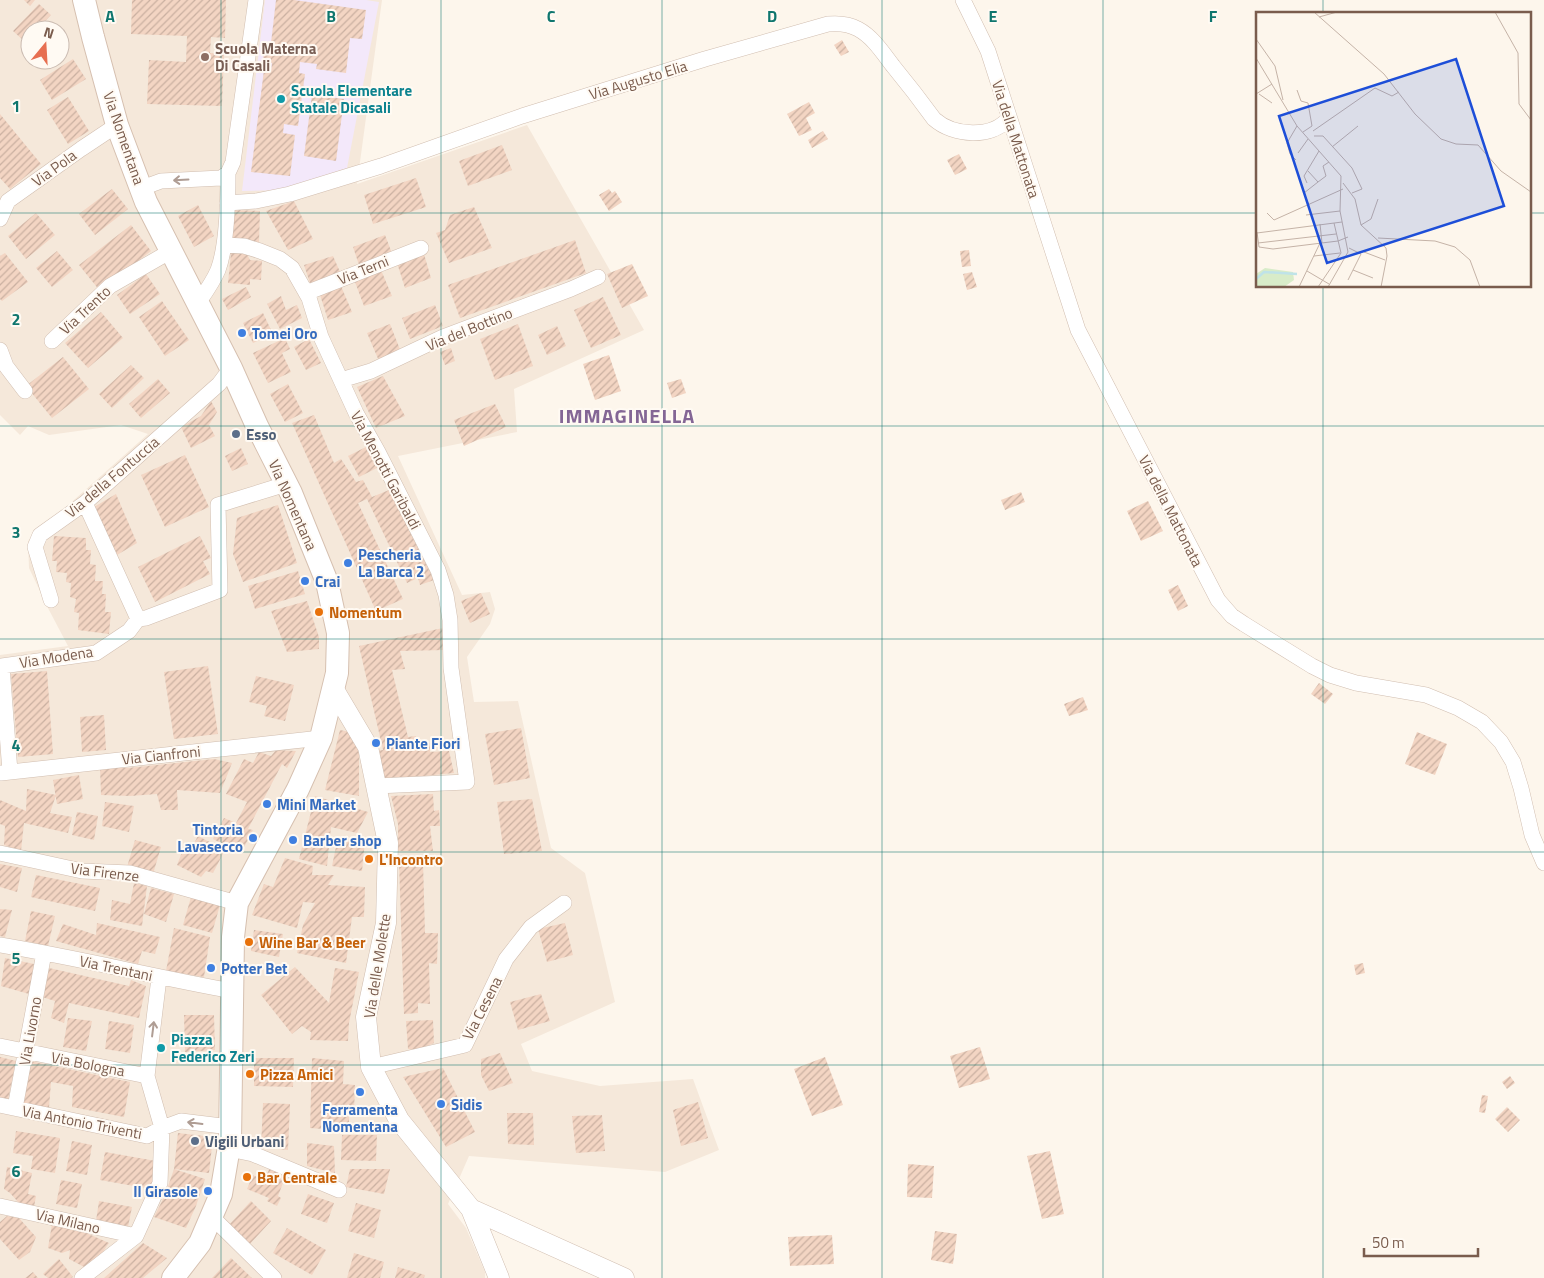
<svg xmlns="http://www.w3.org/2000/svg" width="1544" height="1278" font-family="'Titillium Web',sans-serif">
  <defs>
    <pattern id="building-hatch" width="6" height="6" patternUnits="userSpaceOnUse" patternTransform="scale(1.25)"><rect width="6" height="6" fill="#f3d5c3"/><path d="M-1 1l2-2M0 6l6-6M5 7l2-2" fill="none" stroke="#cab0a1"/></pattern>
  </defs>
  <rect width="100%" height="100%" fill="#fdf6ec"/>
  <!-- residential -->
  <path fill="#f5e8da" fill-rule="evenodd" d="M 0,0 L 382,0 L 357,184 L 527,125 L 644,330 L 514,389 L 517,432 L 398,456 L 462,595 L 490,592 L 495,609 L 490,624 L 467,657 L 474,702 L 518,701 L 551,848 L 585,873 L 615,1002 L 521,1044 L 532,1071 L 600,1086 L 693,1079 L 719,1150 L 665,1172 L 469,1156 L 448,1204 L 466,1228 L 485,1272 L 485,1278 L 0,1278 L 0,655 L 68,646 L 49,610 L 29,568 L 28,541 L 148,434 L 121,425 L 49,435 L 28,426 L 20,435 L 0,415 ZM 30,30 L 60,30 L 60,60 L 30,60 Z"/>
  <!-- education -->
  <path fill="#f3e8fa" d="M 265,0 L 366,0 L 379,2 L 347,168 L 282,190 L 242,191 Z"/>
  <!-- building -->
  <path fill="url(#building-hatch)" d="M 24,0 L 35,0 L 30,6 Z
    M 132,0 L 226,0 L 225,38 L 211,37 L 210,53 L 224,53 L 222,106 L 147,104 L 149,60 L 186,62 L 187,36 L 131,34 Z
    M 276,0 L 294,0 L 366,10 L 362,39 L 350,38 L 346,73 L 316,69 L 317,64 L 300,62 L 299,73 L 305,74 L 298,126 L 284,124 L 283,133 L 295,135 L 290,176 L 251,172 L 264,70 L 271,71 L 272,63 L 263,61 L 265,42 L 271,43 Z
    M 39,4 L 51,15 L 37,30 L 30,30 L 30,37 L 25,42 L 13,31 Z
    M 842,40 L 849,52 L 841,56 L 834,45 Z
    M 73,59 L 86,79 L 52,100 L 40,80 Z
    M 312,95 L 344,99 L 336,161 L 304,156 Z
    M 68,97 L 89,131 L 68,144 L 47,110 Z
    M 809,102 L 815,113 L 806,118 L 812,130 L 799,136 L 787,114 Z
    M 0,114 L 41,164 L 10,189 L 0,178 Z
    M 823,131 L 828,139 L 812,148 L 808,140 Z
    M 502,145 L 512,170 L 468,186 L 459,161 Z
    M 959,154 L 967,169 L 955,175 L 947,160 Z
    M 416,178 L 426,207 L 373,224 L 364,195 Z
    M 112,189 L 128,209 L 95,235 L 79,214 Z
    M 609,189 L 612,193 L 615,191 L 622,202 L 609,211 L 599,195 Z
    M 294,201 L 313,239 L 288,250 L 266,211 Z
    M 198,205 L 214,236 L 194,247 L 178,216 Z
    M 474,207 L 492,248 L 449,263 L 436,233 L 445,230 L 450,215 Z
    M 232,210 L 260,211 L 259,242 L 231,241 Z
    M 36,213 L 55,235 L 26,259 L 8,236 Z
    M 131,225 L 151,251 L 100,291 L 79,265 Z
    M 385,235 L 393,256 L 360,268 L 353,247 Z
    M 575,240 L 586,273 L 460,318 L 448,285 Z
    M 969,250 L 971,266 L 962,267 L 960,251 Z
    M 57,251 L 73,270 L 52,287 L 36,268 Z
    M 5,253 L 28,282 L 2,301 L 0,299 L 0,256 Z
    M 231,253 L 247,254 L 250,260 L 262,261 L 261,280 L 250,279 L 250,285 L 228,283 Z
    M 424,254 L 431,278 L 405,288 L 397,263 Z
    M 333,256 L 341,274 L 311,286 L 304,265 Z
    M 632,264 L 648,296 L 622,308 L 607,274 Z
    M 381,270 L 392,296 L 364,306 L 355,282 Z
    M 972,272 L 977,287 L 967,290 L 963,274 Z
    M 146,274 L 160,294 L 130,314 L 117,295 Z
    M 341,286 L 352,312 L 328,320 L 320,295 Z
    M 246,287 L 251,297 L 228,310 L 222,299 Z
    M 281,296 L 286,310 L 297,305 L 302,318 L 280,329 L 267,304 Z
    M 603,297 L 621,335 L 591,348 L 574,310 Z
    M 162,301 L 189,340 L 165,356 L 139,317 Z
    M 435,305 L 443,326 L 410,339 L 402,318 Z
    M 101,312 L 123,338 L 88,368 L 65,343 Z
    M 263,313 L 273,334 L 253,343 L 243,323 Z
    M 390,324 L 401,352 L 379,361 L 367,333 Z
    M 518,324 L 533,366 L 495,380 L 480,339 Z
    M 557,326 L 566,346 L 547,355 L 538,335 Z
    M 285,338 L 290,349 L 282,353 L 291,372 L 268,383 L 253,353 Z
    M 309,339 L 321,363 L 306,370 L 294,347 Z
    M 451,348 L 455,361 L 445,365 L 440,352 Z
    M 609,355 L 621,391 L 595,400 L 583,364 Z
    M 63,357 L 89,389 L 52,418 L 26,386 Z
    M 131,365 L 144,378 L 112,408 L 99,394 Z
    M 383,376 L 405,416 L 376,428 L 357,387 Z
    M 158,379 L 170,393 L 141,418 L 129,404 Z
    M 681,379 L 686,393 L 672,398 L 667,383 Z
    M 288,384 L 303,413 L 285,422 L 270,394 Z
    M 211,401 L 217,412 L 209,425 L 215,436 L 191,448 L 181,427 L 201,416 Z
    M 495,404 L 506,427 L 464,446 L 454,420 Z
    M 314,415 L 334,463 L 341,459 L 356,482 L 363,480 L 372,497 L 389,490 L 434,580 L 420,585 L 418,578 L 407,583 L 367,499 L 358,503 L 403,599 L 376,611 L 292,423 Z
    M 368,446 L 379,467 L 359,477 L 348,456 Z
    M 241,448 L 248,464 L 232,471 L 225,456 Z
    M 185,455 L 209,507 L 165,527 L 141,475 Z
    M 1021,492 L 1025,502 L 1005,510 L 1001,500 Z
    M 116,494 L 137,543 L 117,555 L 94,507 Z
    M 1148,501 L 1163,531 L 1141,541 L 1127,511 Z
    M 278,505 L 297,563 L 243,582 L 233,554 L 237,518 Z
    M 54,536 L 86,538 L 86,550 L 91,550 L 90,564 L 96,565 L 95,581 L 103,581 L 102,594 L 106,594 L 105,612 L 111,612 L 109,634 L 78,630 L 79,613 L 74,612 L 76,599 L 70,597 L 71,583 L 66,582 L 67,573 L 56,572 L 57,561 L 52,561 Z
    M 200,536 L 211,558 L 203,561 L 210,574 L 155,602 L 138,567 Z
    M 298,571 L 305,594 L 255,609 L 248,586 Z
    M 1178,585 L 1188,606 L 1178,611 L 1168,590 Z
    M 481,593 L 490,614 L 470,623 L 461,601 Z
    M 307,601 L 319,637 L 319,649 L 287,652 L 271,611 Z
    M 443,628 L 445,650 L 400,651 L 405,669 L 392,670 L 408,737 L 416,736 L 417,745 L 430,743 L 430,752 L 449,751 L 454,773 L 383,780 L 376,751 L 383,750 L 359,646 Z
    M 208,666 L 218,734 L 174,739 L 164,672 Z
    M 47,671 L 53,754 L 18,757 L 11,674 Z
    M 256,676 L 294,685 L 285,721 L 264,716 L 267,706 L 249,702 Z
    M 1319,683 L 1333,694 L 1325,704 L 1311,694 Z
    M 1083,697 L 1088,710 L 1069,716 L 1064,704 Z
    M 104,715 L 106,750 L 82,752 L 80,717 Z
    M 521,728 L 530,778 L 494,785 L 485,734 Z
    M 340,730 L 355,733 L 359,753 L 359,796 L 325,790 Z
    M 1417,732 L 1447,744 L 1435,775 L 1405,764 Z
    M 276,750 L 296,751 L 287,768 L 282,764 L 248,829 L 253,830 L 241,853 L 213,839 L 224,818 L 236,823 L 247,802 L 226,794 L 244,759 L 253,763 L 259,752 L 271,756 Z
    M 214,759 L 232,763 L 220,793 L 177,790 L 178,810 L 161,810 L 157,794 L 130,796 L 101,795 L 100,768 L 128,768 Z
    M 79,775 L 83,799 L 57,804 L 53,780 Z
    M 27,789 L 56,795 L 50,813 L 72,817 L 68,833 L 24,823 L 21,851 L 4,845 L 5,826 L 0,824 L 0,800 L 26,811 Z
    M 433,794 L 434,811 L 439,810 L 440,826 L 430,826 L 433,851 L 398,851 L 398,824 L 391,796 Z
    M 315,796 L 368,812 L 357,833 L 331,827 L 327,866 L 299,859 Z
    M 532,799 L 542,851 L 504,854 L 497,802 Z
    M 105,802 L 134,806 L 129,832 L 102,826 Z
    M 77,812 L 98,816 L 94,840 L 72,835 Z
    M 198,836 L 225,850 L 213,873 L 206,871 L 201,877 L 177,865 L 186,842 L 193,845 Z
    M 338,837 L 365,841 L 362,871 L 332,866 Z
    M 135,840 L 161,847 L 153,874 L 127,867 Z
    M 285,858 L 313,866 L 312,875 L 334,875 L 328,885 L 365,887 L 364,917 L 352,917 L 346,963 L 297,953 L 303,925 L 315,903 L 303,902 L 297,928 L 252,915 L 264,884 L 273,887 Z
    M 399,862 L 423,862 L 425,933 L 438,933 L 437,964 L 429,963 L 430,1004 L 418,1003 L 418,1013 L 404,1014 Z
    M 0,864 L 22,868 L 17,892 L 0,887 Z
    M 36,875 L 100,888 L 95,911 L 31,897 Z
    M 134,883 L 147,886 L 142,926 L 110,920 L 112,900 L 130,904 Z
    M 151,888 L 174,894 L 166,922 L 144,914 Z
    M 191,897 L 220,905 L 212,933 L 183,925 Z
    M 0,909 L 12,910 L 5,937 L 0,936 Z
    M 31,911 L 55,916 L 48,946 L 25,941 Z
    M 97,923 L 160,937 L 155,954 L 142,951 L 138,964 L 56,941 L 63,924 L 96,935 Z
    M 565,923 L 573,955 L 547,962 L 538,929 Z
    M 174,928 L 210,937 L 204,977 L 166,971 Z
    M 254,930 L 283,934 L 279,957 L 251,951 Z
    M 5,958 L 34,964 L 29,994 L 1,986 Z
    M 1363,963 L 1365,973 L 1356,975 L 1354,965 Z
    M 295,967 L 329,1003 L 335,968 L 359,972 L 349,1023 L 348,1041 L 310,1040 L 311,1032 L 302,1026 L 292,1034 L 261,995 Z
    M 49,968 L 129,986 L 131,980 L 146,986 L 139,1018 L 69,1003 L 64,1023 L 51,1018 L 55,1001 L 42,997 Z
    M 541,994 L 550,1021 L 518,1030 L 510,1002 Z
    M 184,1015 L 214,1015 L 215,1050 L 185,1052 Z
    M 68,1018 L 92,1021 L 86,1051 L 63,1047 Z
    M 433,1020 L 434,1043 L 418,1050 L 408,1049 L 406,1021 Z
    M 109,1021 L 134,1025 L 130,1053 L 105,1049 Z
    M 980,1047 L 990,1079 L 959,1088 L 950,1056 Z
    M 500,1053 L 513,1083 L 489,1091 L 481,1075 L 481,1059 Z
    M 0,1057 L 16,1061 L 8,1100 L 0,1098 Z
    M 825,1057 L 843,1105 L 812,1116 L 794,1069 Z
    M 254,1058 L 294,1058 L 293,1087 L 254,1086 Z
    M 312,1058 L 344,1061 L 343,1084 L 355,1085 L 354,1113 L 349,1113 L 349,1131 L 310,1128 Z
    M 30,1061 L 130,1082 L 124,1117 L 72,1107 L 73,1086 L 51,1082 L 49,1108 L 23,1103 Z
    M 443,1068 L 475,1132 L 446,1147 L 403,1077 Z
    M 1510,1076 L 1515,1083 L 1507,1089 L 1502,1082 Z
    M 1482,1095 L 1488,1096 L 1485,1113 L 1479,1112 Z
    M 698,1102 L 708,1138 L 681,1146 L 673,1110 Z
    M 263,1103 L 290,1104 L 288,1150 L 261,1147 Z
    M 1507,1107 L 1520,1120 L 1508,1132 L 1495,1119 Z
    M 507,1113 L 533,1113 L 534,1145 L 508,1144 Z
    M 602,1115 L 605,1151 L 576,1153 L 572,1116 Z
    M 16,1131 L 60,1138 L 55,1173 L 31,1169 L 33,1156 L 13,1153 Z
    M 178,1133 L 213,1137 L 209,1173 L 174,1169 Z
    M 342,1135 L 377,1135 L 376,1161 L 341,1160 Z
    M 72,1141 L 92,1145 L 87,1175 L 66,1171 Z
    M 307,1143 L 334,1146 L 335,1173 L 307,1166 Z
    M 1050,1151 L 1064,1214 L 1042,1219 L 1027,1156 Z
    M 105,1152 L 156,1161 L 151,1189 L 100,1180 Z
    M 908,1164 L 934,1166 L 932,1198 L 907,1197 Z
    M 7,1167 L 32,1173 L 28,1194 L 36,1196 L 34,1207 L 19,1203 L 10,1193 L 4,1189 Z
    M 269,1168 L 286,1175 L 278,1196 L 281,1198 L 277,1206 L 267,1201 L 269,1198 L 247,1189 L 253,1175 L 259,1178 L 262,1170 L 268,1173 Z
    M 174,1169 L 205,1179 L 196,1206 L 186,1228 L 154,1217 L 165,1195 Z
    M 350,1169 L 390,1169 L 384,1194 L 346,1187 Z
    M 61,1180 L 82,1184 L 77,1208 L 56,1204 Z
    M 308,1194 L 334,1203 L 327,1223 L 301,1214 Z
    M 99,1201 L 132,1207 L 128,1227 L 96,1221 Z
    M 251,1201 L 271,1221 L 249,1245 L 228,1226 Z
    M 356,1203 L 381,1210 L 374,1238 L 348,1231 Z
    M 7,1216 L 19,1218 L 36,1237 L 30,1252 L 19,1260 L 0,1239 L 0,1222 Z
    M 52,1224 L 84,1232 L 109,1243 L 100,1256 L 86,1268 L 69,1259 L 70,1250 L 62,1253 L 48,1248 Z
    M 287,1228 L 326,1250 L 312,1275 L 273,1253 Z
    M 935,1231 L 957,1234 L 953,1264 L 931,1260 Z
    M 832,1235 L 834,1264 L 790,1266 L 788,1237 Z
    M 143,1243 L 167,1258 L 143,1278 L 104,1278 Z
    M 354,1253 L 384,1262 L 380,1278 L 347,1278 Z
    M 231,1258 L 252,1278 L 212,1278 Z
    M 59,1259 L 73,1277 L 71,1278 L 48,1278 L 43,1274 Z
    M 398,1267 L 425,1275 L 424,1278 L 395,1278 Z
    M 33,1272 L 38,1278 L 25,1278 Z"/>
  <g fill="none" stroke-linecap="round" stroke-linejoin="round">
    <!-- minor casing -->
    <g stroke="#d1beb0" stroke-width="16">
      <path id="minor" d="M 963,0 L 988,51 L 1078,330 L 1218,600 L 1232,616 L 1244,624 L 1312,666 L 1330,675 L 1356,683 L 1426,695 L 1458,708 L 1482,722 L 1501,742 L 1513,762 L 1521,788 L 1532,835 L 1544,863
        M 142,188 L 161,181 L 221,178 L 228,173 L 233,162 L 256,0
        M 227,203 L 256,201 L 290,194 L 381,166 L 522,116 L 705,59 L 828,24 C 838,23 849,24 858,29 C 873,37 883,53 893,66 C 907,83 921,101 934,119 C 953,136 992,139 1009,118
        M 0,219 L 8,201 L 81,149 L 117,125
        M 224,245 L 244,246 L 260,251 L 280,259 L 292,268 L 309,298 L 321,337 L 356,413 L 378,452 L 438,570 L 446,595 L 450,620 L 451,668 L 467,782 L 376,786
        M 306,293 L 421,248
        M 198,303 C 205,293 213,282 218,270 C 227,246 228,199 228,173
        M 52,341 L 110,286 L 171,251
        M 0,350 L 6,366 L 25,391
        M 341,380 L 371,371 L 443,337 L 571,289 L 598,277
        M 51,600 L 35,547 L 40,535 L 85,503 L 219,384 L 231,368
        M 138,619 L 146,618 L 220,590 L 218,505 L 286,484
        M 10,772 L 2,666 L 96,653 L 129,631 L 138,619 L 85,503
        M 1,773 L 321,738
        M 0,853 L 82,871 L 130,873 L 237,903
        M 0,945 C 78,958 155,977 232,991
        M 0,1046 L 147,1076
        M 371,1067 L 465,1045 L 506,959 L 531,927 L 564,903
        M 0,1105 L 147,1136 L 162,1128 L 181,1121 L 230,1127
        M 15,1108 L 44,953
        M 229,1149 L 253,1154 L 339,1190
        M 0,1206 L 136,1236
        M 212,1217 L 274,1278
        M 82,1278 L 136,1236 L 160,1183 L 162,1128 L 147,1076 L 159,978"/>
    </g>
    <!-- tertiary casing -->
    <g stroke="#d1beb0" stroke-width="21">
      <path id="tertiary" d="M 333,688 L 368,747 L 388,843 L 386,923 L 366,1017 L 371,1067 L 399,1120 L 471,1209 L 499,1278
        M 471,1209 L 624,1278"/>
    </g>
    <!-- secondary casing -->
    <g stroke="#d6c0b0" stroke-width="24">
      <path id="secondary" d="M 84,0 L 93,37 L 117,125 L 146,202 L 231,368 L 257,426 L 291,493 L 327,582 L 338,633 L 337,673 L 321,738 L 298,789 L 237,903 L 233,937 L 230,1141 L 221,1194 L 200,1243 L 173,1278"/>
    </g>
    <!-- minor -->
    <use href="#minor" stroke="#fff" stroke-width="15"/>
    <!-- tertiary -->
    <use href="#tertiary" stroke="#fff" stroke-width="20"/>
    <!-- secondary -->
    <use href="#secondary" stroke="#fff" stroke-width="22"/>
  </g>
  <!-- one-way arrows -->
  <defs><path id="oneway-shaft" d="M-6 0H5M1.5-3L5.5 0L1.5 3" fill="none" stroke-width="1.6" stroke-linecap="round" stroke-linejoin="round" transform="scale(1.25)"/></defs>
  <g stroke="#af9d94">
    <use href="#oneway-shaft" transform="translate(181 180) rotate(177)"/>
    <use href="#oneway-shaft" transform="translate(153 1029) rotate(-83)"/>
    <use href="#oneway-shaft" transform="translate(195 1123) rotate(-173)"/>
  </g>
  <!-- grid -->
  <path fill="none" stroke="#0f766e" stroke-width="1" stroke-opacity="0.55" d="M 221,0 L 221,1278M 441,0 L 441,1278M 662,0 L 662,1278M 882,0 L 882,1278M 1103,0 L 1103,1278M 1323,0 L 1323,14M 0,213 L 1258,213M 1530,213 L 1544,213M 1323,286 L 1323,1278M 0,426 L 1544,426M 0,639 L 1544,639M 0,852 L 1544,852M 0,1065 L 1544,1065"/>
  <!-- markers -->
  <circle fill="#8d6e63" stroke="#fffaf3" stroke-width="2" cx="205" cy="57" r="5"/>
  <g fill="#0f9aa8" stroke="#fffaf3" stroke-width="2">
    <circle cx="281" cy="99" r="5"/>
    <circle cx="161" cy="1048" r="5"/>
  </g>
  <g fill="#3f7fe0" stroke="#fffaf3" stroke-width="2">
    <circle cx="242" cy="333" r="5"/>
    <circle cx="348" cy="563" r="5"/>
    <circle cx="305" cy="581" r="5"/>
    <circle cx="376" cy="743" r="5"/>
    <circle cx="267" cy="804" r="5"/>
    <circle cx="253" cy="838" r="5"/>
    <circle cx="293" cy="840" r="5"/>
    <circle cx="211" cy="968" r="5"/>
    <circle cx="360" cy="1092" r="5"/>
    <circle cx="441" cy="1104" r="5"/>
    <circle cx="208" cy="1191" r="5"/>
  </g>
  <g fill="#5c6f8a" stroke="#fffaf3" stroke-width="2">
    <circle cx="236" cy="434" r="5"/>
    <circle cx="195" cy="1141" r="5"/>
  </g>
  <g fill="#e8710a" stroke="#fffaf3" stroke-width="2">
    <circle cx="319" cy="612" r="5"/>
    <circle cx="369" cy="859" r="5"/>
    <circle cx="249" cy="942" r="5"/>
    <circle cx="250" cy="1074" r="5"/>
    <circle cx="247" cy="1177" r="5"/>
  </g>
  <g text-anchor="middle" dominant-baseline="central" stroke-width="4" stroke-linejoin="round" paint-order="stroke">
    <!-- education labels -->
    <g font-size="15" font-weight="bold" fill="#785e54" stroke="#fffaf3" text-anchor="start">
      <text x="215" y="48">Scuola Materna<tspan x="215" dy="17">Di Casali</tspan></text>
    </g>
    <!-- street labels -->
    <g font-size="15" fill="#7a5c4d" stroke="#fffaf3">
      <text transform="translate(638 80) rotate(-17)">Via Augusto Elia</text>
      <text transform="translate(124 138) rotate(71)">Via Nomentana</text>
      <text transform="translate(1016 139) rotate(72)">Via della Mattonata</text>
      <text transform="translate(54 168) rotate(-36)">Via Pola</text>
      <text transform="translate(363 270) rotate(-22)">Via Terni</text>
      <text transform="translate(85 310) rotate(-43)">Via Trento</text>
      <text transform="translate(469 329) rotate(-22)">Via del Bottino</text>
      <text transform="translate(386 470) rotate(62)">Via Menotti Garibaldi</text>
      <text transform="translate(112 477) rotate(-40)">Via della Fontuccia</text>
      <text transform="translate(293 505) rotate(66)">Via Nomentana</text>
      <text transform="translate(1171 511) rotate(63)">Via della Mattonata</text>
      <text transform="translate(56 657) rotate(-9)">Via Modena</text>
      <text transform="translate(161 755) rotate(-6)">Via Cianfroni</text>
      <text transform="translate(105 872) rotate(7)">Via Firenze</text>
      <text transform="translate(377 966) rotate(-81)">Via delle Molette</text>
      <text transform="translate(116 968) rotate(12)">Via Trentani</text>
      <text transform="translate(482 1008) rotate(-63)">Via Cesena</text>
      <text transform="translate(30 1031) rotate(-80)">Via Livorno</text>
      <text transform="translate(88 1064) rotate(11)">Via Bologna</text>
      <text transform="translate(82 1122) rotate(11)">Via Antonio Triventi</text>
      <text transform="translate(68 1221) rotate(13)">Via Milano</text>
    </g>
    <!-- culture labels -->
    <g font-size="15" font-weight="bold" fill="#0d838f" stroke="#fffaf3" text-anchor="start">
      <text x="291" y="90">Scuola Elementare<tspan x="291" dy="17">Statale Dicasali</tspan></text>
      <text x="171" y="1039">Piazza<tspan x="171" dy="17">Federico Zeri</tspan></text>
    </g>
    <!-- shop labels -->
    <g font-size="15" font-weight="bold" fill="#366cbe" stroke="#fffaf3" text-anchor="start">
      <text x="252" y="333">Tomei Oro</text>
      <text x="358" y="554">Pescheria<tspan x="358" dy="17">La Barca 2</tspan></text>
      <text x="315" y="581">Crai</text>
      <text x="386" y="743">Piante Fiori</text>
      <text x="277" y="804">Mini Market</text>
      <text x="243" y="829" text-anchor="end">Tintoria<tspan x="243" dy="17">Lavasecco</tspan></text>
      <text x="303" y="840">Barber shop</text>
      <text x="221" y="968">Potter Bet</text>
      <text x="451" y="1104">Sidis</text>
      <text x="360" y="1109" text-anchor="middle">Ferramenta<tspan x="360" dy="17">Nomentana</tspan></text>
      <text x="198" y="1191" text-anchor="end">Il Girasole</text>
    </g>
    <!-- service labels -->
    <g font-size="15" font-weight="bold" fill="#4e5e75" stroke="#fffaf3" text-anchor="start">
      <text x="246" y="434">Esso</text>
      <text x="205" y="1141">Vigili Urbani</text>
    </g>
    <!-- food labels -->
    <g font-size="15" font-weight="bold" fill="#c56008" stroke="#fffaf3" text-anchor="start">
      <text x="329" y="612">Nomentum</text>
      <text x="379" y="859">L'Incontro</text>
      <text x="259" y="942">Wine Bar &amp; Beer</text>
      <text x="260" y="1074">Pizza Amici</text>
      <text x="257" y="1177">Bar Centrale</text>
    </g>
    <!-- district labels -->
    <g font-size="20" font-weight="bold" letter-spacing="1" fill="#846695" stroke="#fffaf3">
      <text x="627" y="415">IMMAGINELLA</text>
    </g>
  </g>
  <!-- overview -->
  <g transform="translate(1256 12)">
    <rect width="275" height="275" fill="#fdf6ec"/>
    <path d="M 9,256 L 37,260 L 38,268 L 28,275 L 0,275 L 0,262 Z" fill="#d8ecc9"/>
    <path fill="none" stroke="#bfe3e8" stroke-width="2.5" d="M 0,267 L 8,260 L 41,262"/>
    <path fill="none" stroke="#c5b3a7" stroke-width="1" d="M 58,0 L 128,62 L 159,102 L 185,127 L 200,132 L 222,133 L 245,159 L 275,180M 239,0 L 262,41 L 263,92 L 275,108M 63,5 L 81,0M 0,27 L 19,54 L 27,88M 0,46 L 41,114 L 85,164 L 84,199 L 92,240 L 72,275M 41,78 L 45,89 L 52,91 L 56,114 L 47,120M 0,82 L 16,72M 3,82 L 16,91M 57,119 L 119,76 L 136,84 L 143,80M 58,124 L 67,124 L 96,156 L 106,177 L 96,181M 76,135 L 102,114M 42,141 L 52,127M 40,148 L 34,142 L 31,131 L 41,114M 52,159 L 62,170 L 48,181 L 53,193M 62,170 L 70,164 L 67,154 L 73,150M 51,171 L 48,164 L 63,139M 87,171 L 99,187 L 105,213 L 130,236 L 131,244 L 125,275M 11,201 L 18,208 L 87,177M 50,203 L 84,199M 64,212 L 66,231M 105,213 L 115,207 L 122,187M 1,220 L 3,235 L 17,237 L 82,229 L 92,225M 1,221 L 86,210M 122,226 L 179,229 L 199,235 L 214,248 L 224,275M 2,231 L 80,222M 108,240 L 129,248M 58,244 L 84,241M 97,258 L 117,266M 51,259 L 73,272M 92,268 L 105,242 L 93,236M 43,275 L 64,231M 62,275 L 85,241 L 78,211"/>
    <path fill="#1d4ed8" fill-opacity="0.15" stroke="#1d4ed8" stroke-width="2.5" d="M 200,47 L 248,194 L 71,251 L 23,104 Z"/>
    <rect width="275" height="275" fill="none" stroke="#7a5c4d" stroke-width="2.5"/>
  </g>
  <g font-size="16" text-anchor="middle" font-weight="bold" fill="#0f766e" stroke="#fffaf3" stroke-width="4" stroke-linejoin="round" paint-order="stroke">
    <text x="110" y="22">A</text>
    <text x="331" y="22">B</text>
    <text x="551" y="22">C</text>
    <text x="772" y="22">D</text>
    <text x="993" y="22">E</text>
    <text x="1213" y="22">F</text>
    <text x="16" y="112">1</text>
    <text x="16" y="325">2</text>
    <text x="16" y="538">3</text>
    <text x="16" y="751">4</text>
    <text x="16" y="964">5</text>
    <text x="16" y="1177">6</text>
  </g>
  <!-- north arrow -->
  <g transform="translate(45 45) rotate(18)"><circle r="24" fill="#fffaf3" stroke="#cabbb1"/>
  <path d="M0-4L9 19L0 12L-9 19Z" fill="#e76f51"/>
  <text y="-8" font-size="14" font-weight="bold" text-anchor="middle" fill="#7a5c4d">N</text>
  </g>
  <!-- scale -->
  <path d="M1364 1248v8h114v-8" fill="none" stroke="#7a5c4d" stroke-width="2.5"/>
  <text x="1372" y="1248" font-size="15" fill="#7a5c4d" stroke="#fffaf3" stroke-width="4" paint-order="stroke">50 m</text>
</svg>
